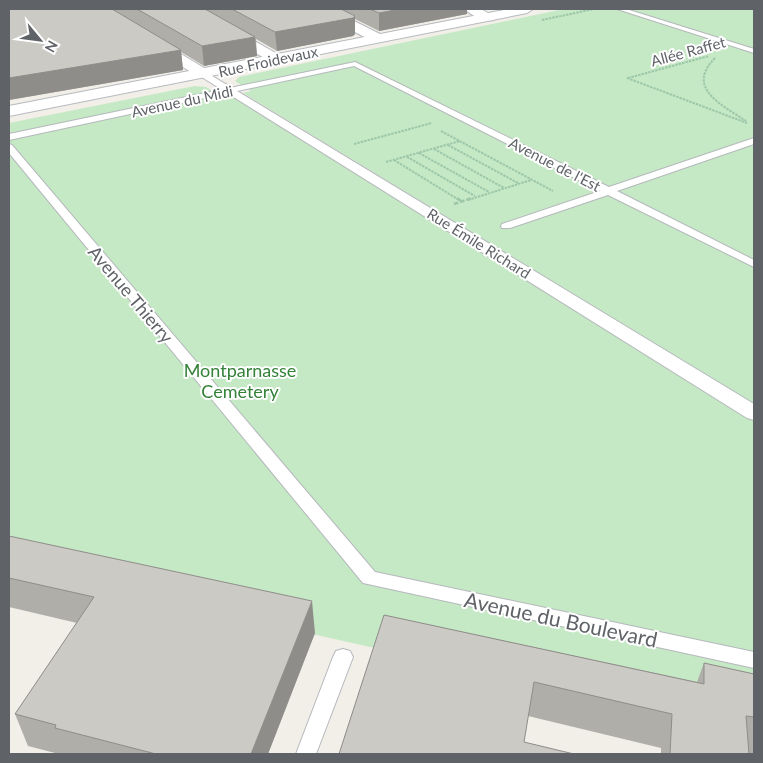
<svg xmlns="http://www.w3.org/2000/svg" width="763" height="763" font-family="Lato,sans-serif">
  <rect width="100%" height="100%" fill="#f1efe8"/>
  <!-- green -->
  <path fill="#c5e8c5" d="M 564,9 L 754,9 L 754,404 L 243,93 L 251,91 L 235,81 L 239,77 Z
    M 195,86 L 206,87 L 223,98 L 231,96 L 754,421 L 754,733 L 9,566 L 9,123 Z"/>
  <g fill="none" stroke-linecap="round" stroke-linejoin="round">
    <!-- service casing -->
    <g stroke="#b5b8bc" stroke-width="2">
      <path id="service" d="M 617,9 L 626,9 L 754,49 L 754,53 Z
        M 355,62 L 609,187 L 754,138 L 754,144 L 617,191 L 754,260 L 754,267 L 608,195 L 510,228 L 502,228 L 501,226 L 502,224 L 600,191 L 354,66 L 9,140 L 9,134 Z
        M 9,144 L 12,145 L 375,572 L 754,652 L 754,668 L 363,583 L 9,153 Z
        M 343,649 L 350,651 L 353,657 L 316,754 L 296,754 L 333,657 L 336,651 Z"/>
    </g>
    <!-- pedestrian casing -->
    <g stroke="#b5b8bc" stroke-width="2">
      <path id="pedestrian" d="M 204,71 L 754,404 L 754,420 L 747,418 L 200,76 L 198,74 L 200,72 Z"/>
    </g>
    <!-- minor casing -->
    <g stroke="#b5b8bc" stroke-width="2">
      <path id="minor" d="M 92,9 L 107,9 L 209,71 L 212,74 L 209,77 L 199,77 L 94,12 Z
        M 183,9 L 198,9 L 281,56 L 283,59 L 281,62 L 271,62 L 185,12 Z
        M 315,9 L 330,9 L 382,35 L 384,38 L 377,42 L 372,41 L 317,12 Z
        M 465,9 L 481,9 L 495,17 L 494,20 C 485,22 470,15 465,9 Z"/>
    </g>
    <!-- secondary casing -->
    <g stroke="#b6babf" stroke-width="2">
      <path id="secondary" d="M 509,9 L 533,9 L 527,13 L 9,116 L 9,106 Z"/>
    </g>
    <!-- path-far1 -->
    <path stroke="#9cc7a9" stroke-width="2" stroke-dasharray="2.5 1" stroke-linecap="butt" d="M 542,20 L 594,9
      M 715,58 C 685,88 722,105 746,121
      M 627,78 L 747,123
      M 628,78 L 709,56
      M 441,131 L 553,191
      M 354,144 L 432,123
      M 448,145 L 518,183
      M 434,149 L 504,188
      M 419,153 L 489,192
      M 407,157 L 475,196
      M 394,160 L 459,200
      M 386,162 L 460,141
      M 468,200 L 531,180"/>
    <!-- path -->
    <path stroke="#9cc7a9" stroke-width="2.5" stroke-dasharray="4.5 2" stroke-linecap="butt" d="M 457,198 L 461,201
      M 454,204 L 472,198"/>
    <!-- service -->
    <use href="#service" fill="#fff" fill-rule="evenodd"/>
    <!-- pedestrian -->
    <use href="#pedestrian" fill="#fff" fill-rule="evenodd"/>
    <!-- minor -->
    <use href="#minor" fill="#fff" fill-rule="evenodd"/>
    <!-- secondary -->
    <use href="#secondary" fill="#fff" fill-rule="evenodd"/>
  </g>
  <!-- wall -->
  <path fill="#afaea9" d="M 9,9 L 467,9 L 467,14 L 379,31 L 355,19 L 355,34 L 353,36 L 277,51 L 256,39 L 257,56 L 204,66 L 181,52 L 183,70 L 9,100 Z
    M 9,536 L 315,633 L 268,754 L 59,754 L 28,746 L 15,714 L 77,623 L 9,607 Z
    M 384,615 L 697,682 L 704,663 L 754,674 L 754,754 L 749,753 L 749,754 L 661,754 L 661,748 L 528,716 L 339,754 Z"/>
  <!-- shaded-wall -->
  <path fill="#8f8d8a" d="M 400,9 L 467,9 L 467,14 L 379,31 L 379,13 Z
    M 355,16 L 355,34 L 353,36 L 277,51 L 275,32 Z
    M 255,37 L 257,56 L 204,66 L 202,46 Z
    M 181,50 L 183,70 L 9,100 L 9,78 Z
    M 312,601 L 315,633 L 268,754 L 251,754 Z"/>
  <!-- building -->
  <path fill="#cccac5" stroke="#8f8d8a" d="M 9,9 L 112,9 L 181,50 L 9,78 Z
    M 137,9 L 205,9 L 255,37 L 202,46 Z
    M 232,9 L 341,9 L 355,16 L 353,18 L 275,32 Z
    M 370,9 L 400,9 L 379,13 Z
    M 9,536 L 312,601 L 251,754 L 156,754 L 55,728 L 56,725 L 15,714 L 94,597 L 9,578 Z
    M 384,615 L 704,684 L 704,663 L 754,674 L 754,717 L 746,716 L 749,754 L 670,754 L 672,714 L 534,682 L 524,742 L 574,754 L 339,754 Z"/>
  <g text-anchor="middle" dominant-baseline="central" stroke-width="4" stroke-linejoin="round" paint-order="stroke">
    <!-- far-street labels -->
    <g font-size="15" fill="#5f6368" stroke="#fff">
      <text transform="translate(688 51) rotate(-15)">Allée Raffet</text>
      <text transform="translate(268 61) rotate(-12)">Rue Froidevaux</text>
      <text transform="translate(182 101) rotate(-12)">Avenue du Midi</text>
      <text transform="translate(555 164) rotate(27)">Avenue de l'Est</text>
      <text transform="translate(479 243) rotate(32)">Rue Émile Richard</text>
    </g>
    <!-- street labels -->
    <g font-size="18" fill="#5f6368" stroke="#fff">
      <text transform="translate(131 294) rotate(50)">Avenue Thierry</text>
    </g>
    <!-- park labels -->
    <g font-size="18" fill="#348238" stroke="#fff">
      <text x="240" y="370">Montparnasse<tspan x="240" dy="21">Cemetery</tspan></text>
    </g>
    <!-- near-street labels -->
    <g font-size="21" fill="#5f6368" stroke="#fff">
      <text transform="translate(561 619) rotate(12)">Avenue du Boulevard</text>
    </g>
  </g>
  <!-- border -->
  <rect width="763" height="763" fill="none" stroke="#5f6368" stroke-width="20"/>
  <!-- north arrow -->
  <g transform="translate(40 40) rotate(119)" stroke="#ffffff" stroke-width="4" paint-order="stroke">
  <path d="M0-4L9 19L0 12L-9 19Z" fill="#5f6368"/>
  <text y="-8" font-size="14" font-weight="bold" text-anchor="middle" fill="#5f6368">N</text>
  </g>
</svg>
